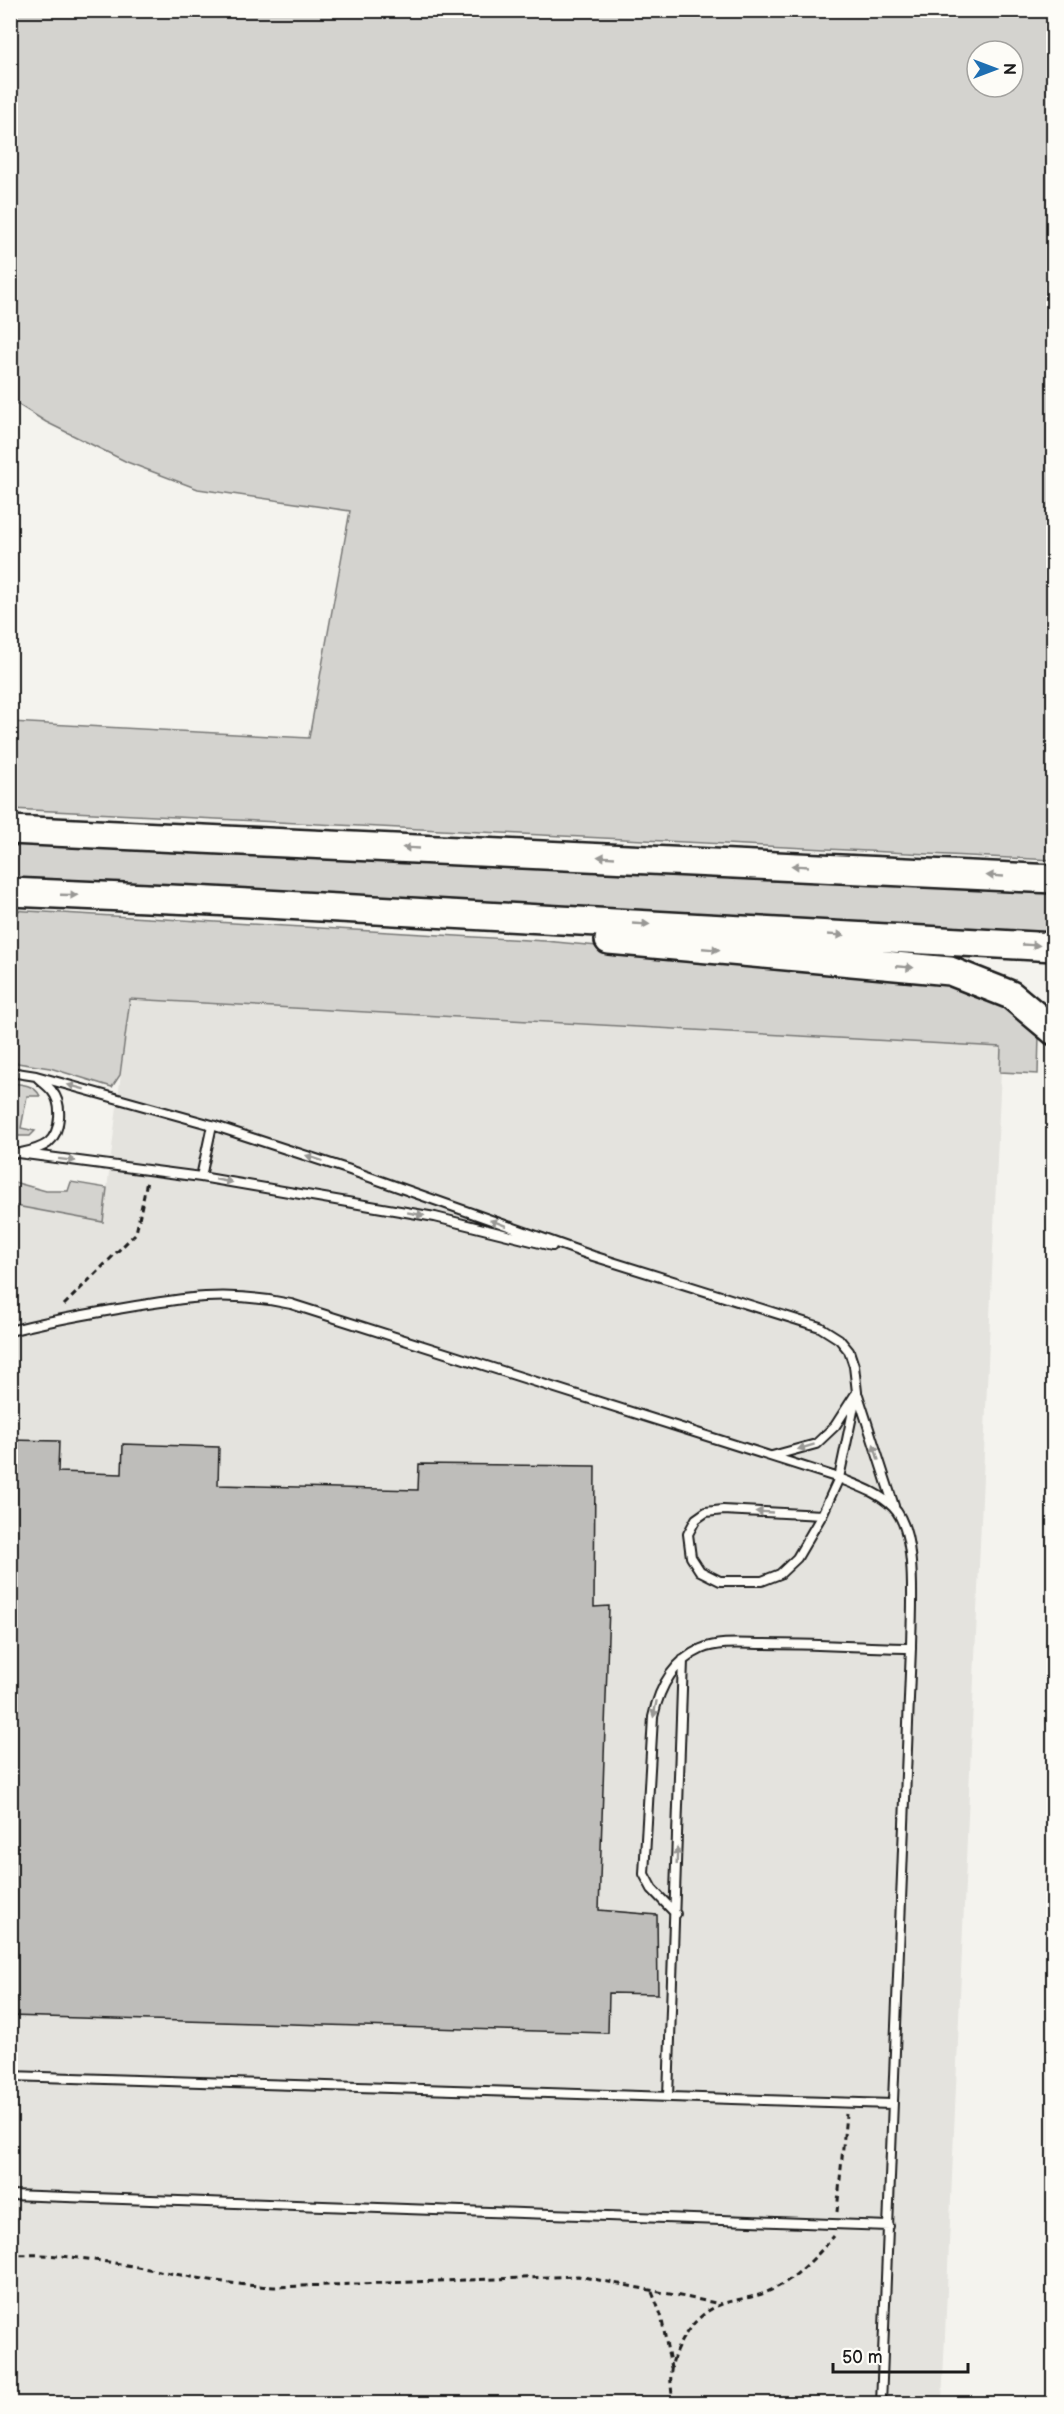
<svg xmlns="http://www.w3.org/2000/svg" width="1064" height="2414" font-family="'Balsamiq Sans',sans-serif">
  <rect width="100%" height="100%" fill="#f4f3ee"/>
  <filter id="ink" filterUnits="userSpaceOnUse"><feTurbulence type="fractalNoise" baseFrequency=".0167" numOctaves="2"/><feDisplacementMap in="SourceGraphic" scale="12" xChannelSelector="R" yChannelSelector="G"/><feConvolveMatrix kernelMatrix="1 2 1 2 8 2 1 2 1" color-interpolation-filters="sRGB"/></filter>
  <g filter="url(#ink)">
    <!-- built -->
    <path fill="#e4e3de" d="M 130,999 L 1002,1047 L 942,2403 L 11,2403 L 10,1205 L 103,1222 Z"/>
    <!-- green -->
    <path fill="#d4d3cf" stroke="#787876" stroke-width="1.5" fill-rule="evenodd" d="M 10,11 L 1053,11 L 1053,860 L 11,809 L 11,722 L 309,738 L 350,511 L 198,489 L 127,462 L 46,422 L 11,400 ZM 977,51 L 1013,51 L 1013,87 L 977,87 Z
      M 11,841 L 1053,891 L 1054,934 L 11,882 Z
      M 10,910 L 545,941 L 922,977 L 963,987 L 1004,1006 L 1039,1035 L 1038,1074 L 1000,1072 L 1001,1047 L 130,999 L 120,1075 L 112,1087 L 50,1068 L 11,1062 Z
      M 10,1083 C 22,1084 35,1085 40,1096 L 27,1096 L 21,1128 L 35,1131 L 30,1136 L 11,1136 Z
      M 10,1181 L 46,1191 L 68,1191 L 71,1182 L 107,1188 L 103,1222 L 11,1205 Z"/>
    <!-- building -->
    <path fill="#bebdba" stroke="#1c1c1c" stroke-width="1.5" d="M 10,1440 L 59,1441 L 58,1472 L 122,1474 L 123,1444 L 219,1447 L 218,1485 L 418,1490 L 419,1464 L 595,1466 L 594,1607 L 609,1606 L 599,1910 L 657,1915 L 658,1994 L 609,1993 L 608,2033 L 10,2016 Z"/>
    <g fill="none" stroke-linecap="round" stroke-linejoin="round">
      <!-- lane casing -->
      <g stroke="#1c1c1c" stroke-width="12">
        <path id="lane" d="M 10,1072 L 36,1076 L 212,1125 L 347,1169 L 593,1256 L 820,1327 L 839,1339 L 849,1351 L 854,1366 L 857,1392 L 839,1478 L 822,1515 L 797,1558 L 780,1574 L 762,1581 L 720,1581 L 700,1571 L 691,1557 L 688,1534 L 696,1519 L 706,1512 L 723,1510 L 822,1515
          M 10,1152 L 201,1177 L 435,1217 L 552,1246
          M 21,1153 C 30,1151 40,1149 48,1143 C 61,1132 63,1104 52,1091 C 48,1086 42,1082 38,1078
          M 201,1177 L 212,1125
          M 10,1331 C 46,1321 82,1315 118,1309 C 182,1298 227,1290 291,1304 L 839,1478 C 858,1486 878,1492 893,1507 C 919,1533 911,1613 911,1648 L 881,2404
          M 858,1395 L 894,1506
          M 772,1456 L 816,1444 L 835,1426 L 855,1395
          M 676,1914 L 652,1889 L 644,1874 L 653,1717 C 659,1689 672,1662 701,1649 C 720,1641 743,1644 764,1644 C 813,1644 862,1647 911,1648
          M 10,2076 L 892,2104
          M 668,2097 L 683,1660
          M 10,2195 L 889,2226"/>
      </g>
      <!-- highway casing -->
      <g stroke="#1c1c1c" stroke-width="32">
        <path id="highway" d="M 10,830 L 1054,879
          M 10,892 L 193,900 L 1054,947
          M 609,940 L 950,971 L 1011,995 L 1054,1031"/>
      </g>
      <!-- path -->
      <path stroke="#1c1c1c" stroke-width="3" stroke-dasharray="6 4.5" stroke-linecap="butt" d="M 64,1305 L 136,1233 L 147,1181
        M 837,2212 L 846,2114
        M 10,2255 C 100,2251 186,2283 274,2287 L 578,2276 L 721,2304
        M 652,2292 L 661,2315 L 671,2368
        M 673,2404 C 672,2393 670,2382 671,2371 C 674,2344 696,2313 722,2304 C 736,2299 753,2298 767,2292 C 794,2281 815,2258 834,2236"/>
      <!-- lane -->
      <use href="#lane" stroke="#fdfcf7" stroke-width="8"/>
      <!-- highway -->
      <use href="#highway" stroke="#fdfcf7" stroke-width="27"/>
    </g>
    <!-- one-way arrows -->
    <defs><path id="oneway-solid" d="M-6-.8H1V-3.2L6.5 0L1 3.2V.8H-6Z" transform="scale(1.5)"/></defs>
    <g fill="#989794">
      <use href="#oneway-solid" transform="translate(411 848) rotate(-177)"/>
      <use href="#oneway-solid" transform="translate(606 857) rotate(-177)"/>
      <use href="#oneway-solid" transform="translate(800 866) rotate(-177)"/>
      <use href="#oneway-solid" transform="translate(995 876) rotate(-177)"/>
      <use href="#oneway-solid" transform="translate(69 895) rotate(2)"/>
      <use href="#oneway-solid" transform="translate(641 924) rotate(3)"/>
      <use href="#oneway-solid" transform="translate(836 935) rotate(3)"/>
      <use href="#oneway-solid" transform="translate(1031 945) rotate(3)"/>
      <use href="#oneway-solid" transform="translate(711 949) rotate(5)"/>
      <use href="#oneway-solid" transform="translate(905 967) rotate(5)"/>
      <use href="#oneway-solid" transform="translate(76 1087) rotate(-165)"/>
      <use href="#oneway-solid" transform="translate(314 1158) rotate(-162)"/>
      <use href="#oneway-solid" transform="translate(67 1160) rotate(7)"/>
      <use href="#oneway-solid" transform="translate(224 1181) rotate(10)"/>
      <use href="#oneway-solid" transform="translate(416 1214) rotate(10)"/>
      <use href="#oneway-solid" transform="translate(498 1223) rotate(-160)"/>
      <use href="#oneway-solid" transform="translate(806 1447) rotate(163)"/>
      <use href="#oneway-solid" transform="translate(876 1452) rotate(-107)"/>
      <use href="#oneway-solid" transform="translate(764 1512) rotate(-177)"/>
      <use href="#oneway-solid" transform="translate(655 1709) rotate(101)"/>
      <use href="#oneway-solid" transform="translate(677 1856) rotate(-88)"/>
    </g>
  </g>
  <!-- margin -->
  <rect width="1064" height="2414" fill="none" stroke="#fdfcf7" stroke-width="36"/>
  <rect x="18" y="18" width="1028" height="2378" fill="none" stroke="#1c1c1c" stroke-width="2" filter="url(#ink)"/>
  <!-- north arrow -->
  <g transform="translate(995 69) rotate(90)"><circle r="28" fill="#fdfcf7" stroke="#a3a29f" stroke-width="1.5"/>
  <path d="M0-4.5L10 22L0 15L-10 22Z" fill="#1f6fb2"/>
  <text y="-9" font-size="16" font-weight="bold" text-anchor="middle" fill="#1c1c1c">N</text>
  </g>
  <!-- scale -->
  <path d="M833 2363v9h135v-9" fill="none" stroke="#1c1c1c" stroke-width="3"/>
  <text x="842" y="2363" font-size="18" fill="#1c1c1c" stroke="#fdfcf7" stroke-width="4.5" paint-order="stroke">50 m</text>
</svg>
